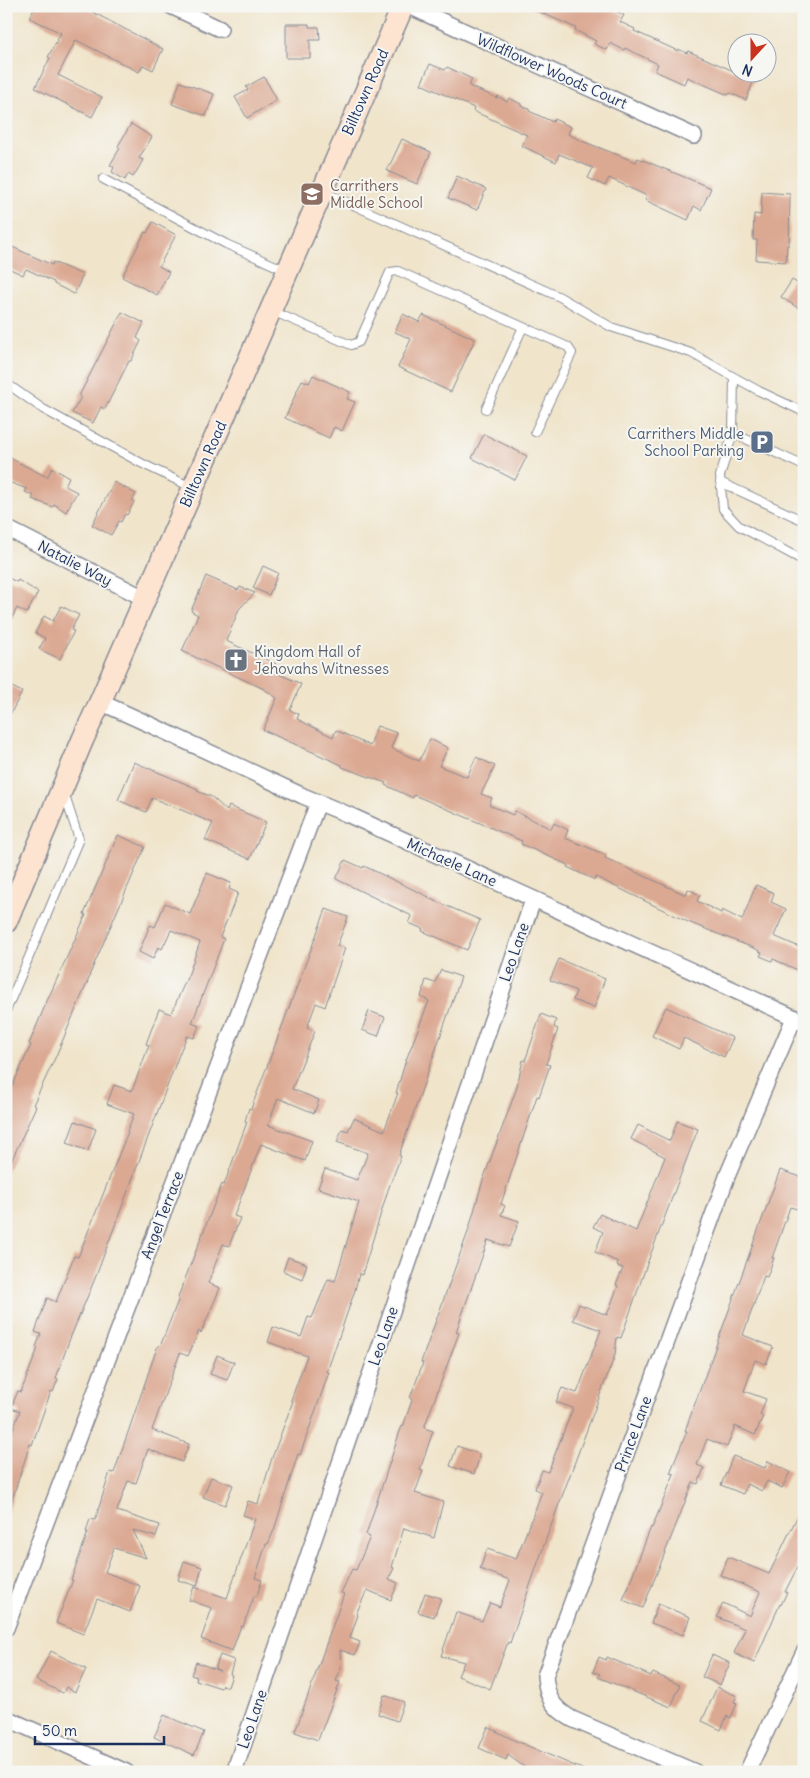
<svg xmlns="http://www.w3.org/2000/svg" width="810" height="1778" font-family="Delius,sans-serif">
  <rect width="100%" height="100%" fill="#f6f6f2"/>
  <filter id="ink" filterUnits="userSpaceOnUse"><feTurbulence type="fractalNoise" baseFrequency=".02" numOctaves="2"/><feDisplacementMap in="SourceGraphic" scale="10" xChannelSelector="R" yChannelSelector="G"/><feConvolveMatrix kernelMatrix="1 2 1 2 8 2 1 2 1" color-interpolation-filters="sRGB"/></filter>
  <filter id="wash" filterUnits="userSpaceOnUse"><feTurbulence type="fractalNoise" baseFrequency=".0096" numOctaves="4" result="noise"/><feDisplacementMap in="SourceGraphic" scale="20" xChannelSelector="R" yChannelSelector="G"/><feGaussianBlur stdDeviation="1.12" result="paint"/><feColorMatrix in="noise" values="0 0 0 0 0 0 0 0 0 0 0 0 0 0 0 0 0 1.4 0 .05"/><feComposite in="paint" operator="in"/></filter>
  <g filter="url(#wash)">
    <rect width="100%" height="100%" fill="#f0e4ca"/>
    <g id="blocks">
      <!-- building -->
      <path fill="#dba892" d="M 35,6 L 81,6 L 163,49 L 153,70 L 143,65 L 139,72 L 76,40 L 58,75 L 102,97 L 92,117 L 35,88 L 50,58 L 48,57 L 61,33 L 30,18 Z
        M 526,6 L 606,6 L 624,15 L 620,22 L 635,29 L 634,31 L 678,51 L 678,49 L 687,53 L 688,51 L 754,80 L 746,100 L 730,93 L 728,95 L 687,77 L 684,84 L 655,71 L 658,64 L 625,48 L 624,50 L 610,43 L 607,50 L 594,44 L 596,41 L 575,30 L 576,28 Z
        M 286,24 L 309,24 L 309,27 L 319,27 L 320,40 L 310,40 L 310,58 L 286,58 Z
        M 430,64 L 445,70 L 447,67 L 472,79 L 469,86 L 497,98 L 498,96 L 507,102 L 509,98 L 521,104 L 521,106 L 529,109 L 529,111 L 553,122 L 554,119 L 571,127 L 568,134 L 582,141 L 636,162 L 638,158 L 711,188 L 701,210 L 694,206 L 688,220 L 645,200 L 647,196 L 609,178 L 605,186 L 588,178 L 593,168 L 559,154 L 556,162 L 522,146 L 527,135 L 473,111 L 474,108 L 421,84 Z
        M 264,77 L 277,100 L 247,118 L 235,97 L 248,90 L 246,87 Z
        M 180,82 L 214,94 L 206,116 L 172,104 Z
        M 131,124 L 152,137 L 139,158 L 143,160 L 138,169 L 133,177 L 128,174 L 125,180 L 112,172 L 114,167 L 110,165 L 120,148 L 118,146 Z
        M 402,139 L 431,152 L 417,184 L 387,171 Z
        M 457,176 L 486,189 L 477,210 L 448,198 Z
        M 762,192 L 790,194 L 789,245 L 787,245 L 786,262 L 756,260 L 757,240 L 753,240 L 754,214 L 761,215 Z
        M 153,222 L 176,235 L 159,266 L 169,272 L 157,295 L 122,277 L 145,232 L 147,233 Z
        M 6,244 L 52,265 L 53,262 L 83,275 L 74,294 L 54,284 L 54,282 L 26,269 L 23,275 L 6,267 Z
        M 792,280 L 804,287 L 804,312 L 781,297 Z
        M 122,312 L 144,323 L 137,338 L 141,341 L 131,361 L 129,361 L 105,409 L 101,407 L 93,423 L 72,413 L 81,397 L 79,396 Z
        M 403,314 L 419,322 L 423,315 L 475,339 L 451,392 L 398,367 L 411,339 L 395,332 Z
        M 313,375 L 350,392 L 347,399 L 355,402 L 342,431 L 334,427 L 329,438 L 285,418 L 302,380 L 309,383 Z
        M 484,434 L 527,456 L 515,480 L 472,458 Z
        M 6,456 L 47,477 L 52,468 L 69,477 L 65,486 L 77,492 L 66,512 L 54,504 L 53,507 L 32,499 L 34,496 L 25,492 L 27,489 L 6,481 Z
        M 114,482 L 136,494 L 132,501 L 134,502 L 127,515 L 125,514 L 121,522 L 119,521 L 111,535 L 92,525 Z
        M 263,566 L 278,573 L 269,595 L 253,588 Z
        M 206,576 L 238,590 L 240,587 L 255,593 L 239,609 L 226,641 L 276,664 L 273,671 L 301,684 L 290,710 L 299,714 L 297,719 L 333,737 L 336,730 L 370,746 L 377,726 L 397,733 L 391,748 L 419,761 L 430,739 L 448,748 L 439,766 L 467,777 L 476,757 L 495,766 L 481,794 L 492,798 L 489,805 L 513,815 L 515,811 L 551,829 L 554,823 L 568,830 L 565,838 L 606,855 L 605,858 L 686,895 L 688,889 L 700,895 L 697,901 L 721,913 L 722,910 L 742,920 L 756,885 L 774,893 L 771,902 L 786,909 L 774,936 L 804,949 L 804,973 L 773,959 L 772,961 L 760,956 L 762,953 L 756,949 L 688,922 L 596,877 L 595,880 L 567,867 L 568,865 L 521,844 L 522,841 L 414,795 L 413,798 L 385,785 L 386,783 L 342,767 L 342,765 L 263,730 L 277,698 L 264,689 L 182,651 L 198,615 L 191,611 Z
        M 6,577 L 17,582 L 18,580 L 38,592 L 27,613 L 17,608 L 6,629 Z
        M 61,606 L 79,615 L 71,630 L 74,631 L 60,659 L 39,649 L 45,638 L 35,633 L 44,616 L 53,621 Z
        M 6,684 L 22,692 L 6,722 Z
        M 134,762 L 198,789 L 197,791 L 212,797 L 227,811 L 229,806 L 266,822 L 250,859 L 205,840 L 213,823 L 152,798 L 146,812 L 118,800 Z
        M 118,835 L 145,847 L 89,976 L 90,976 L 56,1056 L 33,1105 L 36,1106 L 6,1173 L 6,1100 L 31,1045 L 29,1044 L 47,1001 L 86,915 L 84,914 Z
        M 345,860 L 363,868 L 364,866 L 429,897 L 428,898 L 480,920 L 467,950 L 422,931 L 423,929 L 409,923 L 412,916 L 336,879 Z
        M 207,873 L 231,883 L 229,889 L 238,893 L 220,937 L 224,939 L 192,1023 L 199,1026 L 194,1038 L 187,1036 L 180,1052 L 96,1276 L 69,1341 L 56,1378 L 58,1379 L 53,1392 L 51,1391 L 32,1445 L 30,1444 L 8,1512 L 6,1512 L 6,1448 L 20,1411 L 11,1408 L 18,1391 L 21,1392 L 38,1348 L 36,1347 L 41,1334 L 35,1332 L 47,1298 L 56,1302 L 74,1256 L 78,1257 L 128,1132 L 127,1131 L 134,1114 L 107,1104 L 114,1085 L 132,1091 L 149,1045 L 146,1044 L 159,1009 L 171,1014 L 189,973 L 200,942 L 171,930 L 162,949 L 158,947 L 153,959 L 139,952 L 150,925 L 155,927 L 165,903 L 190,914 Z
        M 326,909 L 348,917 L 337,946 L 345,948 L 325,1007 L 316,1003 L 307,1028 L 315,1031 L 292,1089 L 319,1100 L 314,1113 L 278,1098 L 268,1125 L 312,1141 L 305,1161 L 261,1144 L 234,1216 L 240,1218 L 229,1246 L 223,1244 L 208,1283 L 220,1288 L 201,1333 L 199,1331 L 188,1356 L 180,1353 L 152,1430 L 189,1444 L 182,1462 L 148,1449 L 136,1483 L 128,1481 L 117,1511 L 160,1525 L 156,1537 L 133,1530 L 146,1558 L 114,1548 L 105,1572 L 140,1586 L 130,1612 L 97,1599 L 83,1634 L 56,1623 L 73,1580 L 71,1580 L 88,1532 L 86,1532 L 90,1519 L 95,1520 L 110,1472 L 114,1473 L 157,1348 L 161,1344 L 179,1298 L 178,1297 L 222,1184 L 224,1185 L 247,1122 L 245,1121 L 249,1108 L 251,1109 Z
        M 559,959 L 605,979 L 594,1008 L 573,1000 L 576,991 L 550,980 Z
        M 441,970 L 461,977 L 399,1155 L 401,1156 L 388,1190 L 362,1275 L 359,1274 L 355,1290 L 327,1372 L 329,1372 L 300,1455 L 298,1454 L 274,1530 L 268,1544 L 266,1544 L 255,1578 L 262,1580 L 257,1596 L 254,1596 L 243,1627 L 241,1626 L 232,1651 L 201,1639 L 212,1608 L 189,1600 L 194,1587 L 227,1598 L 255,1519 L 243,1515 L 248,1501 L 258,1504 L 272,1458 L 293,1401 L 291,1400 L 307,1356 L 268,1342 L 273,1327 L 301,1337 L 308,1317 L 312,1318 L 328,1279 L 335,1281 L 359,1202 L 318,1188 L 325,1169 L 357,1180 L 368,1153 L 337,1142 L 342,1129 L 348,1131 L 354,1118 L 384,1131 L 398,1093 L 396,1093 L 406,1060 L 429,1001 L 421,997 L 426,980 L 435,983 Z
        M 666,1007 L 733,1038 L 724,1057 L 684,1038 L 679,1049 L 652,1036 Z
        M 369,1011 L 385,1017 L 378,1036 L 362,1030 Z
        M 541,1014 L 556,1020 L 554,1027 L 558,1029 L 546,1064 L 550,1065 L 539,1097 L 537,1096 L 501,1204 L 505,1206 L 501,1215 L 519,1221 L 509,1247 L 488,1240 L 456,1332 L 459,1333 L 424,1428 L 433,1431 L 420,1470 L 423,1471 L 415,1493 L 443,1502 L 434,1538 L 404,1528 L 392,1567 L 394,1568 L 389,1579 L 398,1583 L 391,1600 L 367,1590 L 356,1614 L 358,1615 L 350,1638 L 360,1642 L 355,1655 L 340,1650 L 341,1668 L 336,1681 L 340,1682 L 318,1740 L 295,1732 L 344,1594 L 341,1593 L 352,1569 L 356,1570 L 370,1537 L 366,1535 L 399,1434 L 402,1426 L 403,1427 L 412,1400 L 410,1398 L 423,1363 L 421,1362 L 468,1232 L 483,1180 L 516,1090 L 523,1060 L 525,1061 Z
        M 75,1121 L 96,1129 L 88,1151 L 67,1143 Z
        M 677,1121 L 698,1129 L 647,1264 L 621,1338 L 617,1337 L 615,1355 L 549,1531 L 510,1643 L 508,1642 L 490,1689 L 458,1676 L 464,1662 L 441,1656 L 456,1612 L 482,1621 L 490,1603 L 500,1607 L 510,1580 L 480,1569 L 487,1549 L 516,1559 L 542,1492 L 535,1489 L 542,1470 L 548,1472 L 573,1408 L 556,1402 L 562,1388 L 577,1393 L 601,1330 L 573,1320 L 579,1304 L 607,1315 L 618,1286 L 616,1285 L 623,1268 L 617,1266 L 618,1262 L 595,1252 L 603,1232 L 593,1227 L 600,1214 L 636,1231 L 665,1157 L 631,1139 L 638,1125 L 670,1141 Z
        M 780,1170 L 804,1178 L 804,1211 L 790,1207 L 777,1244 L 772,1258 L 774,1258 L 767,1277 L 764,1276 L 743,1335 L 773,1347 L 766,1364 L 755,1360 L 744,1391 L 766,1399 L 760,1415 L 763,1416 L 755,1435 L 735,1426 L 727,1447 L 707,1439 L 697,1465 L 704,1468 L 698,1484 L 693,1482 L 643,1608 L 623,1600 L 651,1527 L 652,1528 L 674,1474 L 670,1473 L 687,1431 L 685,1431 Z
        M 288,1257 L 307,1264 L 302,1279 L 283,1271 Z
        M 217,1355 L 234,1362 L 227,1380 L 210,1374 Z
        M 457,1446 L 479,1454 L 479,1459 L 474,1474 L 450,1466 Z
        M 733,1456 L 765,1468 L 768,1461 L 790,1472 L 782,1488 L 767,1481 L 762,1491 L 747,1484 L 743,1494 L 721,1485 Z
        M 211,1477 L 233,1485 L 225,1505 L 203,1497 Z
        M 804,1503 L 804,1554 L 785,1592 L 787,1592 L 781,1605 L 780,1604 L 754,1663 L 734,1653 L 745,1629 L 717,1617 L 723,1603 L 750,1616 L 760,1592 L 720,1575 L 728,1557 L 769,1574 Z
        M 184,1561 L 202,1567 L 197,1586 L 178,1580 Z
        M 425,1593 L 441,1598 L 434,1617 L 418,1612 Z
        M 658,1604 L 690,1617 L 683,1635 L 651,1623 Z
        M 51,1651 L 86,1669 L 75,1692 L 66,1687 L 63,1693 L 36,1680 Z
        M 220,1655 L 234,1660 L 230,1674 L 232,1675 L 228,1687 L 222,1685 L 221,1688 L 196,1680 L 197,1677 L 191,1675 L 196,1662 L 220,1671 L 215,1669 Z
        M 712,1655 L 730,1663 L 720,1685 L 702,1677 Z
        M 599,1657 L 606,1660 L 607,1657 L 651,1676 L 653,1673 L 680,1685 L 671,1707 L 598,1677 L 600,1674 L 593,1672 Z
        M 717,1687 L 737,1696 L 734,1702 L 737,1703 L 731,1718 L 727,1716 L 721,1730 L 702,1721 Z
        M 384,1695 L 404,1702 L 397,1721 L 378,1714 Z
        M 164,1715 L 204,1732 L 194,1755 L 154,1737 Z
        M 488,1727 L 514,1740 L 589,1772 L 531,1772 L 508,1755 L 506,1760 L 479,1748 Z"/>
    </g>
  </g>
  <g filter="url(#ink)">
    <use href="#blocks" fill-opacity="0" stroke="#868a94" stroke-width="1"/>
    <g fill="none" stroke-linecap="round" stroke-linejoin="round">
      <!-- service casing -->
      <g stroke="#868a94" stroke-width="10">
        <path id="service" d="M 103,179 L 226,244 L 285,270
          M 324,192 L 560,297 L 611,327 L 691,353 L 759,391 L 804,412
          M 272,311 L 351,345 L 359,342 L 390,272 L 398,271 L 568,347 L 572,353 L 535,432
          M 734,377 L 733,433 L 720,476 L 723,509 L 739,526 L 804,561
          M 6,383 L 43,409 L 143,464 L 191,487
          M 486,409 L 523,327
          M 733,433 L 804,466
          M 720,482 L 804,521
          M 6,1011 L 79,839 L 65,796"/>
      </g>
      <!-- minor casing -->
      <g stroke="#868a94" stroke-width="18">
        <path id="minor" d="M 171,6 L 220,29
          M 409,6 L 694,136
          M 6,528 L 144,598
          M 100,702 L 153,726 L 303,796 L 349,815 L 804,1022
          M 6,1628 L 318,803
          M 6,1718 L 126,1772
          M 234,1772 L 533,900
          M 695,1772 L 572,1719 C 552,1707 547,1698 545,1676 L 728,1174 L 794,1018
          M 747,1772 L 804,1652"/>
      </g>
      <!-- secondary casing -->
      <g stroke="#868a94" stroke-width="24">
        <path id="secondary" d="M 6,922 L 83,739 L 100,702 L 403,6"/>
      </g>
      <!-- service -->
      <use href="#service" stroke="#fff" stroke-width="8"/>
      <!-- minor -->
      <use href="#minor" stroke="#fff" stroke-width="15"/>
      <!-- secondary -->
      <use href="#secondary" stroke="#fde4d1" stroke-width="21"/>
    </g>
  </g>
  <!-- icons -->
  <defs>
    <g id="school-square" transform="scale(1.25)"><rect x="-9" y="-9" width="18" height="18" rx="4" fill="#8d6e63" stroke="#f6f6f2"/><path d="M0-5L7-2L0 1L-7-2ZM-4 1L0 2.5L4 1V4Q0 6-4 4Z" fill="#fff"/></g>
    <g id="parking-square" transform="scale(1.25)"><rect x="-9" y="-9" width="18" height="18" rx="4" fill="#5c6f8a" stroke="#f6f6f2"/><path d="M-3.5-5.5H1a3.5 3.5 0 0 1 0 7H-1V5.5H-3.5ZM-1-3.4V-.6H.8a1.4 1.4 0 0 0 0-2.8Z" fill="#fff"/></g>
    <g id="church-square" transform="scale(1.25)"><rect x="-9" y="-9" width="18" height="18" rx="4" fill="#6b7280" stroke="#f6f6f2"/><path d="M-1.2-6h2.4v3.5h3.3v2.4h-3.3V6h-2.4V-.1h-3.3v-2.4h3.3Z" fill="#fff"/></g>
  </defs>
  <g fill-rule="evenodd">
    <use href="#school-square" x="312" y="194"/>
    <use href="#parking-square" x="762" y="442"/>
    <use href="#church-square" x="236" y="660"/>
  </g>
  <g text-anchor="middle" dominant-baseline="central" stroke-width="4" stroke-linejoin="round" paint-order="stroke">
    <!-- street labels -->
    <g font-size="15" fill="#1b2f5e" stroke="#f6f6f2">
      <text transform="translate(552 71) rotate(24)">Wildflower Woods Court</text>
      <text transform="translate(365 92) rotate(-66)">Billtown Road</text>
      <text transform="translate(203 464) rotate(-66)">Billtown Road</text>
      <text transform="translate(75 563) rotate(27)">Natalie Way</text>
      <text transform="translate(452 862) rotate(24)">Michaele Lane</text>
      <text transform="translate(514 952) rotate(-71)">Leo Lane</text>
      <text transform="translate(162 1215) rotate(-69)">Angel Terrace</text>
      <text transform="translate(383 1336) rotate(-71)">Leo Lane</text>
      <text transform="translate(633 1434) rotate(-70)">Prince Lane</text>
      <text transform="translate(252 1719) rotate(-71)">Leo Lane</text>
    </g>
    <!-- education labels -->
    <g font-size="15" fill="#785e54" stroke="#f6f6f2" text-anchor="start">
      <text x="330" y="185">Carrithers<tspan x="330" dy="17">Middle School</tspan></text>
    </g>
    <!-- service labels -->
    <g font-size="15" fill="#4e5e75" stroke="#f6f6f2" text-anchor="end">
      <text x="744" y="433">Carrithers Middle<tspan x="744" dy="17">School Parking</tspan></text>
    </g>
    <!-- worship labels -->
    <g font-size="15" fill="#5b616d" stroke="#f6f6f2" text-anchor="start">
      <text x="254" y="651">Kingdom Hall of<tspan x="254" dy="17">Jehovahs Witnesses</tspan></text>
    </g>
  </g>
  <!-- margin -->
  <rect width="810" height="1778" fill="none" stroke="#f6f6f2" stroke-width="25"/>
  <!-- north arrow -->
  <g transform="translate(752 58) rotate(201)"><circle r="24" fill="#f6f6f2" stroke="#9ea6b7"/>
  <path d="M0-4L9 19L0 12L-9 19Z" fill="#c8321e"/>
  <text y="-8" font-size="14" font-weight="bold" text-anchor="middle" fill="#1b2f5e">N</text>
  </g>
  <!-- scale -->
  <path d="M35 1736v8h129v-8" fill="none" stroke="#1b2f5e" stroke-width="2.5"/>
  <text x="42" y="1736" font-size="15" fill="#1b2f5e" stroke="#f6f6f2" stroke-width="4" paint-order="stroke">50 m</text>
</svg>
